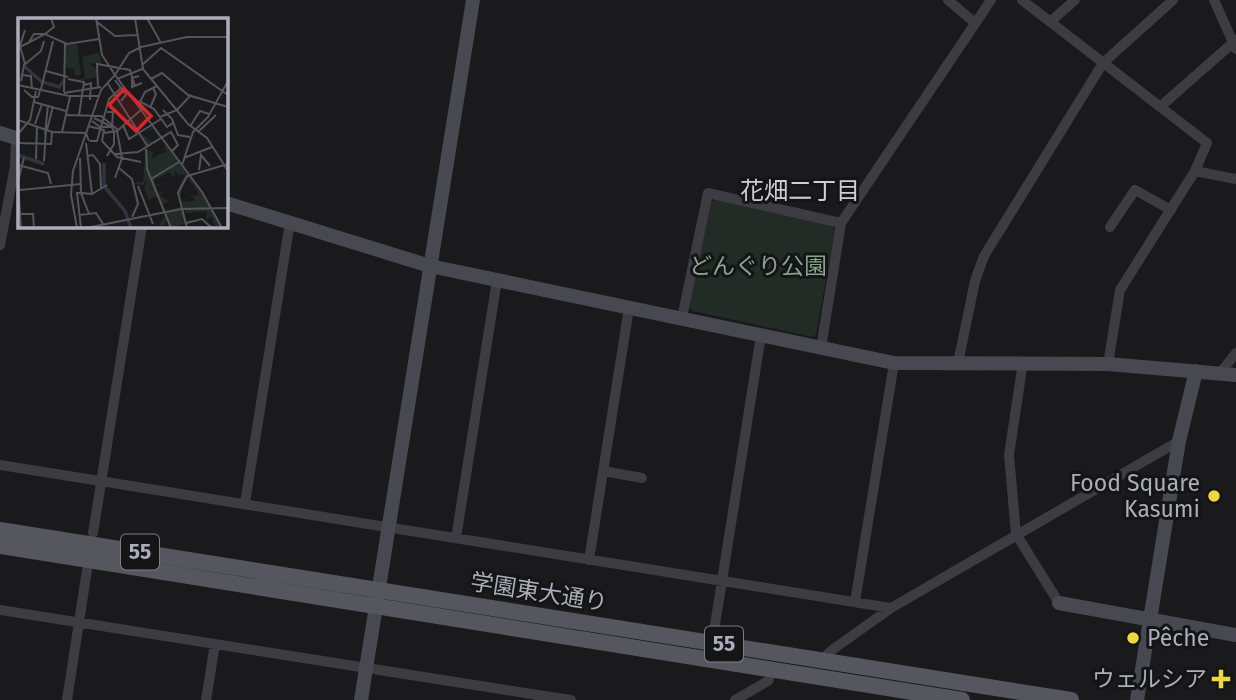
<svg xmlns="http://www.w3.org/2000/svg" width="1236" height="700" font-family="'Fira Sans','Noto Sans JP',sans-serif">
  <rect width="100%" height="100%" fill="#1a191b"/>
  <!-- green -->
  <path fill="#232b26" d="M 715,198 L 831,224 L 835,230 L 816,334 L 813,337 L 693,311 L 689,306 L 711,202 Z"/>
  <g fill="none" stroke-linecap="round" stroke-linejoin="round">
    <!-- street -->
    <path stroke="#3c3c42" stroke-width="10" d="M 948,0 L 975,23
      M 1022,0 L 1207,143 L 1195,171 L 1120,290 L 1108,364
      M 1214,0 L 1236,49
      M 1050,22 L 1075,0
      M 1160,107 L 1236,40
      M 1195,171 L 1236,179
      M 1110,227 L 1135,190 L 1171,210
      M 0,245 L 15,166 L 16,139
      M 682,318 L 708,193 L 841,223
      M 821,348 L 841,223 L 991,0
      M 1023,362 L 1009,455 L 1016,534 L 1059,603
      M 958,363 L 975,281 L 984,256 L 1103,63 L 1173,0
      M 1220,373 L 1236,353
      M 0,465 L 891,608
      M 603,471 L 642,478
      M 245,503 L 290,222
      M 93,533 L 142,226
      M 456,538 L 497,280
      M 589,560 L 629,308
      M 855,602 L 894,363
      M 0,610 L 538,695 L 539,700
      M 714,631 L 761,335
      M 822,660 L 832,650 L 891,608 L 1179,441
      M 538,695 L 571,700
      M 67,700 L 87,570
      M 206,700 L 215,644
      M 735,700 L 768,681 L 772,670"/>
    <!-- secondary -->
    <path stroke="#484850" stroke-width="14" d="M 0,133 L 19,139
      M 226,203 L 430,266 L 894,363 L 1108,364 L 1236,375
      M 1059,603 L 1236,635
      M 361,700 L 473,0
      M 1137,700 L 1179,441 L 1196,371"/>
    <!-- primary -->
    <path stroke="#56565f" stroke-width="16" d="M 0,530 L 1071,700
      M 0,546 L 962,700"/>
  </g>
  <!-- markers -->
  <g fill="#edd93f" stroke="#151416" stroke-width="2.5">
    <circle cx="1214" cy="496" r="7"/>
    <circle cx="1133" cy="638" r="7"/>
    <path d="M1217.5 668.5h7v7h7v7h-7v7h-7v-7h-7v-7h7z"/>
  </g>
  <g text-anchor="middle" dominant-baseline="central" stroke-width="6" stroke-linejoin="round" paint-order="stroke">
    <!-- shield labels -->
    <g fill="#151416" stroke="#7f7f89" stroke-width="2">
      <rect x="121" y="534.5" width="38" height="35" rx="5"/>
      <rect x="705" y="626.5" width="38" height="35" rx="5"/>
    </g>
    <g font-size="21" font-weight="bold" fill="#acadba">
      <text x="140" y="552">55</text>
      <text x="724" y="644">55</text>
    </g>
    <!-- park labels -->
    <g font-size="23" fill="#84a58d" stroke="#151416">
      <text x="758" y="266">どんぐり公園</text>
    </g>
    <!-- poi labels -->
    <g font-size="23" fill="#acadba" stroke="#151416" text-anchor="end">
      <text x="1200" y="483">Food Square<tspan x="1200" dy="26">Kasumi</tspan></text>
      <text x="1147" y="638" text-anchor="start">Pêche</text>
      <text x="1207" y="679">ウェルシア</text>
    </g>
    <!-- street labels -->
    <g font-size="23" fill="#acadba" stroke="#151416">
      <text transform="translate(539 592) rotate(9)">学園東大通り</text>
    </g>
    <!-- neighbourhood labels -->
    <g font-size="24" fill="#cdcdd6" stroke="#151416">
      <text x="800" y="191">花畑二丁目</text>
    </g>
  </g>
  <!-- overview -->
  <g transform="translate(18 18)">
    <rect width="210" height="210" fill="#1a191b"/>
    <path d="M 59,26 L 63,57 L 57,58 L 56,50 L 49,51 L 46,38 L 48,27 ZM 81,35 L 84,47 L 70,45 L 79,51 L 78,59 L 54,64 L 67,59 L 64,39 ZM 134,109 L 185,177 L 203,210 L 196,207 L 194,198 L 188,202 L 189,193 L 169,195 L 164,190 L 167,206 L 153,210 L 149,202 L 145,209 L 141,207 L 147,198 L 140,178 L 131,182 L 126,171 L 129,162 L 125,167 L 115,166 L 125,163 L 128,132 L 135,134 L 134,140 L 149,133 L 146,130 L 137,135 L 148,128 L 143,121 L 130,128 L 124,116 L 134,124 L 142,121 L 135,111 L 126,116 ZM 157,152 L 160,157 L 168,156 L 160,170 L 162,189 L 147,194 L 144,187 L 151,183 L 141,177 L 149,173 L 140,175 L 138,169 L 149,164 L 138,167 L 136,162 L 152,154 L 156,160 ZM 168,159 L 180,173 L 179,178 L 169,176 L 177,180 L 176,183 L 165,184 L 162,179 Z" fill="#232b26" fill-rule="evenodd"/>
    <path fill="none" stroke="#2f353f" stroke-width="3.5" d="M 6,48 L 24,64 L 41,69 L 46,63M 0,137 L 26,146M 86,145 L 86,168 L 107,193 L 113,210"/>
    <path fill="none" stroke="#54545b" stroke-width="2" d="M 117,0 L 125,51 L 170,106 L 189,120 L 210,153M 129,0 L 143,25M 79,4 L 97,18 L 120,17M 7,12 L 2,28 L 7,46M 11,24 L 16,16 L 27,16 L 36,9 L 33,0M 0,30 L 27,16 L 49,26 L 81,21M 124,47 L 143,30 L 210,77M 28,53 L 50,59M 4,57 L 13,58 L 14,71M 121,58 L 114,60 L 114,69 L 124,65M 50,61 L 66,64 L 61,97M 99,61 L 124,51M 133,61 L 144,55 L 170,77 L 210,89M 97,62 L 108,77 L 103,83M 3,63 L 6,47 L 23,33 L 26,23M 90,66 L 130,129M 0,67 L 51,78 L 81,78M 66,67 L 73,65 L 72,82M 80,70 L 79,46 L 112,52 L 117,68M 23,71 L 35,23M 6,72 L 14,79 L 20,79 L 22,73M 46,74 L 47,26M 46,75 L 83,69M 121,83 L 136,91 L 149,109 L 155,105M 16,84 L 48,93M 121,86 L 127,74 L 139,68M 132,90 L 138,76 L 135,70M 145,92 L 154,101 L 160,117 L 172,119M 47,97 L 83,98 L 100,112M 142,99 L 159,92 L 173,77M 76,100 L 94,109 L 95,94 L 89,94M 0,102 L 34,114 L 68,115 L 71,123M 74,103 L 82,109 L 94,109 L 96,114M 17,106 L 24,86M 105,107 L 111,121 L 143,101M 173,107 L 182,93 L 191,96M 70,108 L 86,112 L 84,123M 29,112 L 35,88M 181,113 L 198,97M 44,114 L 52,79M 86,115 L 99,113 L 124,91M 0,116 L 12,102 L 18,73M 27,116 L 30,87M 72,123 L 79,123 L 91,81 L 104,69M 84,123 L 99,139 L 123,144M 0,125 L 33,126 L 34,114M 68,125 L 74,176M 128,131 L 129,151 L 153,210M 97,136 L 120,134 L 153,114 L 160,127 L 154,133M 69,138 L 75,137 L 82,146 L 83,170M 89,138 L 96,126 L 96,114M 62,140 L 63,175 L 71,196M 166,140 L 194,129M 18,141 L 19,108M 26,143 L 28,111M 0,147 L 30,155 L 33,166M 164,147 L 175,114 L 190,99 L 210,63M 101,150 L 114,161 L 120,186 L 114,199M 181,152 L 183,137 L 192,148M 97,160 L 104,140 L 99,113M 133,161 L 161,144M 120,168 L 135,206M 2,172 L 63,166M 64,175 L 74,176 L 89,167M 0,196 L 15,196 L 16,210M 61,197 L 78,195 L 85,206M 168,205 L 184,201 L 194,210M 3,210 L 0,163 L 6,140M 59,210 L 53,177 L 55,153 L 83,72 L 97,57 L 84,37 L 78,0M 63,210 L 59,175 L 63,175M 68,210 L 163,191 L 210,190M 169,210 L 160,175 L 169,158 L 210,146M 204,210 L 184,174 L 97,57 L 111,35 L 123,29 L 169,19 L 210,19"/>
    <path fill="#d62828" fill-opacity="0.15" stroke="#d62828" stroke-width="3.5" d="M 106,71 L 133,98 L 118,113 L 91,87 Z"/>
    <rect width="210" height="210" fill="none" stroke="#acadba" stroke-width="3.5"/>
  </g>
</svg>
